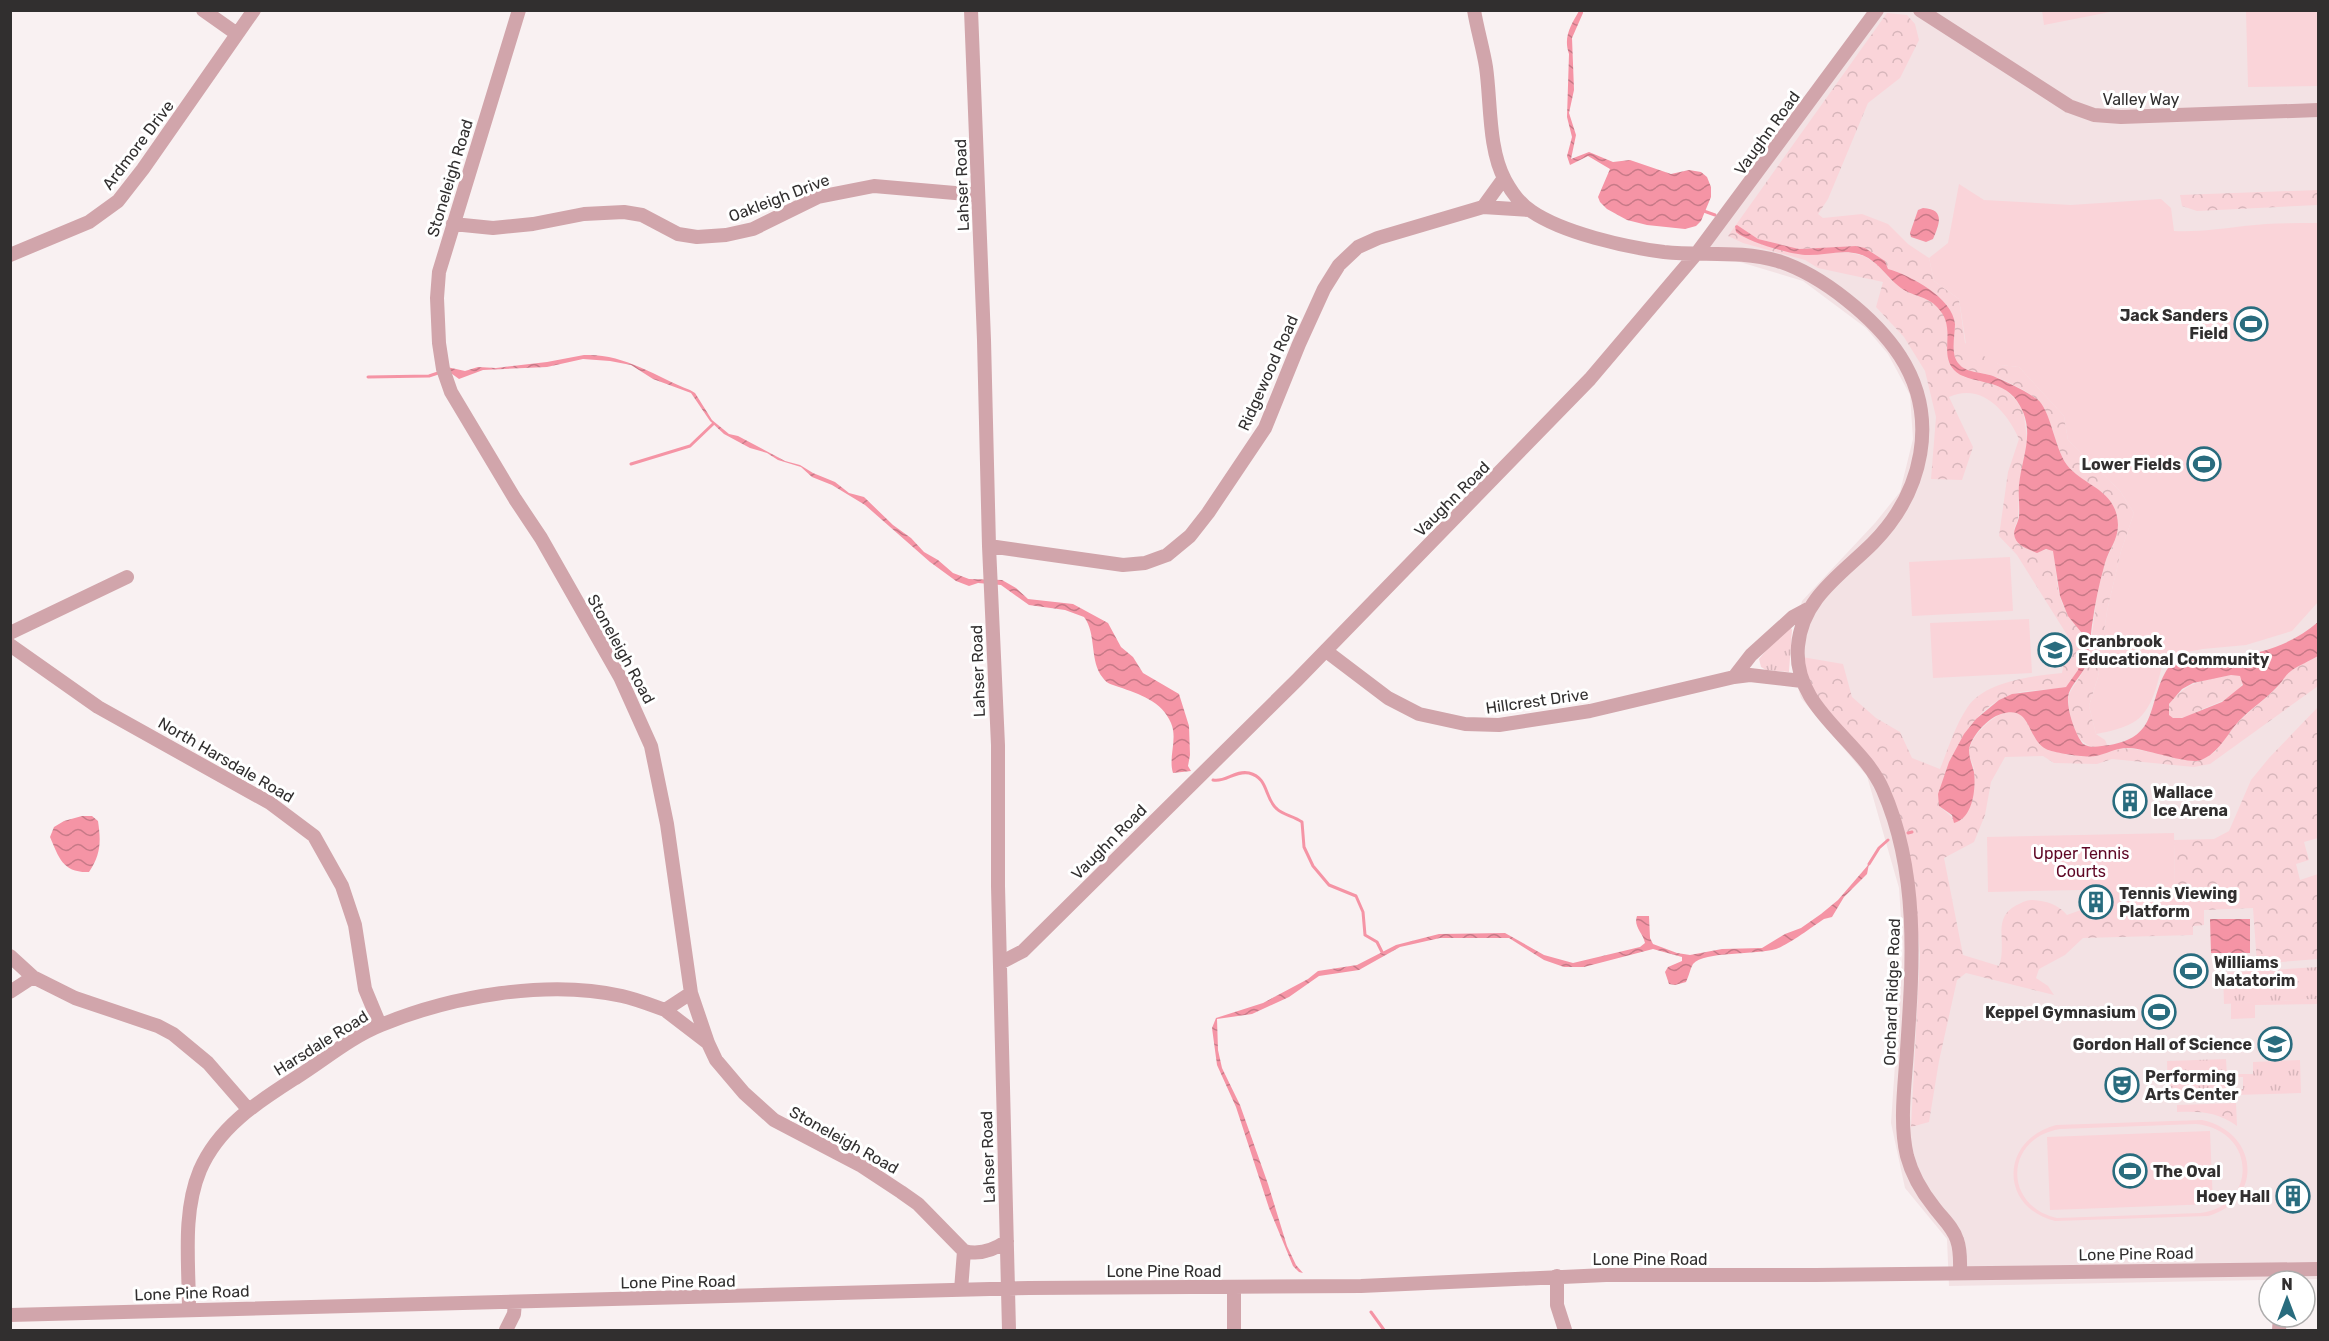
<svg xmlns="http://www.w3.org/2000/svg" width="2329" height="1341" font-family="Rubik,sans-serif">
  <defs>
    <pattern id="grass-tufts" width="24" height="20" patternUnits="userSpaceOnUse" patternTransform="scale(1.5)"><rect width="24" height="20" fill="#fad4d9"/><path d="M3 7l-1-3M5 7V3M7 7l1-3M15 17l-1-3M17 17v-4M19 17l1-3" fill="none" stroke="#d7b6bb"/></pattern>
    <pattern id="forest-crowns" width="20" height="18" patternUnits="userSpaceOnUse" patternTransform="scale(1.5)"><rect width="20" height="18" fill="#fad4d9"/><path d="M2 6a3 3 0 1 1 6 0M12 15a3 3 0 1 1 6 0" fill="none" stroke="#d7b6bb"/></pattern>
    <pattern id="water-waves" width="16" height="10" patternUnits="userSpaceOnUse" patternTransform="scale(1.5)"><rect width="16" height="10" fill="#f594a5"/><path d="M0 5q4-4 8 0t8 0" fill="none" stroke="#c77987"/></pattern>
  </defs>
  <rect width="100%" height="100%" fill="#f9f1f2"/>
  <!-- built -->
  <path fill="#f3e2e4" d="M 1872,11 L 2318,11 L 2318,1279 L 1949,1286 L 1947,1239 L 1905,1188 L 1891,1123 L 1903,948 L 1899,888 L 1867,776 L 1801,698 L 1791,663 L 1793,638 L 1802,601 L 1875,523 L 1900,492 L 1913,439 L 1910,395 L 1888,354 L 1866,328 L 1803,281 L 1713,254 L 1697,243 Z"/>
  <!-- grass -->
  <path fill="url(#grass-tufts)" d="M 1791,628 L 1792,630 L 1789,672 L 1766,670 L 1761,667 L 1759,659 L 1777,637 Z
    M 2318,967 L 2318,999 L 2224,1004 L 2223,973 Z
    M 2226,1059 L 2228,1095 L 2168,1097 L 2167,1061 Z
    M 2300,1060 L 2301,1093 L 2234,1095 L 2233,1089 L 2243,1089 L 2243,1077 L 2238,1077 L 2238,1074 L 2253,1074 L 2253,1062 Z"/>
  <!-- forest -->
  <path fill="url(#forest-crowns)" fill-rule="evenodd" d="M 1887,13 L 1907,15 L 1915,24 L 1919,40 L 1900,78 L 1868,103 L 1828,199 L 1818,214 L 1823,218 L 1862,214 L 1888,224 L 1908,244 L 1929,258 L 1934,281 L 1959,299 L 1965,343 L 2000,365 L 2019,367 L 2064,416 L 2068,440 L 2120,491 L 2134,513 L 2121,551 L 2107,611 L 2098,677 L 2089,706 L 2096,734 L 2105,740 L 2110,751 L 2129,748 L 2197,761 L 2215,752 L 2237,723 L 2278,687 L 2284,677 L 2293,669 L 2318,656 L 2318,686 L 2210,764 L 2194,767 L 2112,759 L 2097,764 L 2054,763 L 2043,756 L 2005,757 L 1991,782 L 1985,815 L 1974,842 L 1944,858 L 1963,955 L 1999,966 C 2008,942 1990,917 2019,904 C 2025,901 2027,900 2033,900 C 2046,901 2058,904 2067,915 L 2089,907 L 2103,907 L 2103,889 L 2175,887 L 2174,840 L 2214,839 L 2229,831 L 2251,780 L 2269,758 L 2318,707 L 2318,838 L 2304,842 L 2309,860 L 2296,864 L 2300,880 L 2318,874 L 2318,959 L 2257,964 L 2253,908 L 2204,910 L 2204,925 L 2193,926 L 2193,935 L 2083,938 L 2065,955 L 2039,969 L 2036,978 L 2048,986 L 2054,995 L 1966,973 L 1957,980 L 1939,1061 L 1929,1122 L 1911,1127 L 1920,954 L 1914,888 L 1899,820 L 1811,687 L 1802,657 L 1843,664 L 1852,697 L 1876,718 L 1900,732 L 1912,758 L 1940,769 C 1948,749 1955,726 1967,708 C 1984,681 2033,676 2062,673 L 2069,638 L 2017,555 L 1999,536 L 2008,472 L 2019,439 C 2007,412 1982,382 1949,397 L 1973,447 L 1962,480 L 1931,479 L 1936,417 L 1925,371 L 1904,337 L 1876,307 L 1883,282 L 1818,268 L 1805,260 L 1743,243 L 1728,236 ZM 1737,226 L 1758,239 L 1799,249 L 1856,246 L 1865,248 L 1885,261 L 1888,269 C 1910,275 1953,298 1955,324 C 1955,336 1950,355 1959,364 C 1966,373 1983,372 1993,376 C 2005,380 2033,393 2040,403 C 2053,420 2054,443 2065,462 C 2078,483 2103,483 2115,512 C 2123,529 2113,545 2106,560 C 2092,595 2097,636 2083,671 C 2079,681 2070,688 2068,699 C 2070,717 2075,748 2098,747 L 2099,755 C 2081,759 2052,754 2038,742 C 2032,736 2032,728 2027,721 C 2013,700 1989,720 1978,733 C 1959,757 1977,759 1974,776 C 1971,788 1958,807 1953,818 L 1939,806 C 1954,760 1965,705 2020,692 C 2031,690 2042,690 2053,689 C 2057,689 2061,687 2066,687 C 2081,674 2089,650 2080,631 C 2075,621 2067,614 2062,603 C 2056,587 2056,569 2054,552 L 2051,549 L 2041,551 L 2015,539 L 2014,529 L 2018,519 L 2019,487 L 2028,445 L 2023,410 L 2015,399 L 2005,389 L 1987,382 L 1964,377 L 1953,369 L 1948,360 L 1947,322 L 1945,315 L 1930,300 L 1917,296 L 1889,278 L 1878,265 L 1864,256 L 1851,253 L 1796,253 L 1762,244 Z
    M 2318,190 L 2318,205 L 2197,211 L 2182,206 L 2180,195 Z
    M 2231,675 L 2240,676 L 2243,682 C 2237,696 2223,701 2210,706 C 2197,710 2185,722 2170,717 C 2166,710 2168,705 2173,699 C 2192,680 2205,680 2231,675 Z
    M 2236,1103 L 2237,1126 C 2218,1112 2201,1111 2177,1112 L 2177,1105 Z"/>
  <!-- green -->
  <path fill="#fad4d9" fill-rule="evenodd" d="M 2042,10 L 2115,10 L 2115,11 L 2044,25 Z
    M 2246,11 L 2318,11 L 2318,86 L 2248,87 Z
    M 1959,184 L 1984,200 L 2071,205 L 2161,199 L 2171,208 L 2174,231 C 2199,232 2220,229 2244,226 C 2269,223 2294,223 2318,223 L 2318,602 L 2292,631 L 2246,645 L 2203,649 L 2165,656 C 2159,674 2156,699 2143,714 C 2133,727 2111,731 2096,734 L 2089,706 L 2098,677 L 2107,611 L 2121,551 L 2134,513 L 2120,491 L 2068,440 L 2064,416 L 2019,367 L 2000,365 L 1982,355 L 1965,353 L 1966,344 L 1959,299 L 1934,281 L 1929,258 L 1948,243 Z
    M 2010,557 L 2013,611 L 1912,616 L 1909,562 Z
    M 2029,619 L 2032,673 L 1933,678 L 1930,623 Z
    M 2174,833 L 2175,888 L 1988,892 L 1987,837 Z
    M 2318,999 L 2318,1004 L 2255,1005 L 2255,1018 L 2231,1019 L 2231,1003 Z
    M 2202,1120 C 2258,1132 2265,1199 2208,1216 L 2055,1221 C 1999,1207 2000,1140 2056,1125 ZM 2196,1124 C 2257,1130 2258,1206 2200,1213 L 2057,1218 C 2003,1206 2004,1138 2060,1129 Z
    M 2210,1131 L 2213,1204 L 2050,1210 L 2047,1137 Z"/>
  <!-- water -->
  <path fill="url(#water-waves)" fill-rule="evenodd" d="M 1579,11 L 1583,11 L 1583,13 L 1572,38 L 1574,90 L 1569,113 L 1576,135 L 1571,159 L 1589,152 L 1613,162 L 1630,160 L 1671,174 L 1689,170 L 1701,172 L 1707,177 L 1711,187 L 1711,197 L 1701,221 L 1696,226 L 1685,229 L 1647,225 L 1627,220 L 1607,209 L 1600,202 L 1598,197 L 1610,169 L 1588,156 L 1570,165 L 1567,156 L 1572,137 L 1567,117 L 1569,54 C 1563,37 1571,25 1579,11 Z
    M 1923,208 C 1946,209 1939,225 1933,239 L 1926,242 L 1911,237 L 1910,233 L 1918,210 Z
    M 1737,225 L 1758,239 L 1799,249 L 1856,246 L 1865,248 L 1885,261 L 1888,269 C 1910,275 1953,298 1955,324 C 1955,336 1950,355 1959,364 C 1966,373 1982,372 1993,376 C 2007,382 2024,390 2037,399 C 2051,410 2054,447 2067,465 C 2083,486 2117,489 2118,525 C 2118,540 2109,549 2105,563 C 2099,583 2095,604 2092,625 C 2090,639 2090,653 2086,665 C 2082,676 2069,686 2068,697 C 2067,710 2075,734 2083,744 C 2092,749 2100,746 2110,745 C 2154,737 2148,712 2162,679 C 2165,673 2167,668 2172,664 C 2189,653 2216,657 2235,656 C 2266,653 2295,642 2318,622 L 2318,656 C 2310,661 2299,665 2291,671 C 2284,676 2282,683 2276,688 C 2265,700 2250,709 2239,721 C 2227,734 2219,753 2201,760 C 2189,765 2147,749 2130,748 C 2117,747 2107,754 2095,756 C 2086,758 2054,753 2046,749 C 2026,738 2032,704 2001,714 C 1988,718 1971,736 1969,750 C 1969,757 1972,765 1974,772 C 1976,789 1973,818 1954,823 L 1952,815 L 1939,806 L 1938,794 L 1949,762 L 1964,734 L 1976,719 L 1999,700 L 2012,694 L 2066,687 L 2078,670 L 2085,648 L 2081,632 L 2068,616 L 2060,596 L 2053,551 L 2046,549 L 2037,553 C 2030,550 2018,546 2015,538 C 2012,530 2018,524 2019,517 C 2020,506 2018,495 2019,485 C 2022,455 2037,430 2017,401 C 2001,377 1968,385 1954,370 C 1938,352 1958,328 1937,307 C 1927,296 1912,296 1901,288 C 1886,277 1877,259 1859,254 C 1842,249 1822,256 1805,255 C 1789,254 1748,242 1736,232 L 1735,226 ZM 2231,675 L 2240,676 L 2243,685 L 2222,702 L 2182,718 L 2173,718 L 2169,715 L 2169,704 L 2182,689 L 2193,683 Z
    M 584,355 C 623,353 655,376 690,390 L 695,393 L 712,420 L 729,434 L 738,436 L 785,461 L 800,465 L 813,473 L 835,482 L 849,493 L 864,497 L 893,525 L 911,538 L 924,552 L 938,560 L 953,573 L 969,579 L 1002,580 L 1016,588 L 1028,599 L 1073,604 L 1108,623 L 1121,647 L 1133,657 L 1143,673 L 1179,694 L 1189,726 L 1190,755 L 1188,766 L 1191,771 L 1173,773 C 1168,757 1178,739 1171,723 C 1162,701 1139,694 1119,687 C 1113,685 1107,684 1103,678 C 1089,661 1097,634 1084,617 L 1065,610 L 1029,605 L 1001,585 L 978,583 L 969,586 L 956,581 L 930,562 L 865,505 L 832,485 L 812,477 L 801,467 L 778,460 L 767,453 L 750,448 L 724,434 L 710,421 L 691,393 L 653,379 L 631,365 L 610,361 L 583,359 L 547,367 L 483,370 L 459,379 L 448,371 L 447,367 L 465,371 L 478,367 L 496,368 L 547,362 Z
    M 82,816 L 92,816 L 98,821 C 101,841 101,855 89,872 C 63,873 59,858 50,837 L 54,827 L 64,821 Z
    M 1869,864 L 1867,874 L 1844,897 L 1832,917 L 1824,919 C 1812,927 1788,945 1776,949 C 1757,955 1704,951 1693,964 C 1690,969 1689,976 1686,982 L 1675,985 L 1669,984 L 1665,972 L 1668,967 L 1682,961 L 1682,957 L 1653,949 L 1584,967 L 1564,967 L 1544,960 L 1509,938 L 1440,938 L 1400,947 L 1359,970 L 1319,976 L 1289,997 L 1252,1014 L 1217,1019 L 1218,1050 L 1222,1068 L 1240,1105 L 1268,1184 L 1287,1246 L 1296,1265 L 1303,1273 L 1299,1272 L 1293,1266 L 1269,1208 L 1236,1107 L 1217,1065 L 1212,1028 L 1216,1018 L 1263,1003 L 1308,979 L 1318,971 L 1357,965 L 1396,945 L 1439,934 L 1505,933 L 1544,955 L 1573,963 L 1640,947 L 1645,943 C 1643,933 1633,926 1637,916 L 1649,916 L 1650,938 L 1653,944 L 1677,953 L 1690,955 L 1722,949 L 1762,948 L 1785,934 L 1801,928 L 1821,914 L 1838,900 Z
    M 2210,919 L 2250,919 L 2250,953 L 2211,953 Z"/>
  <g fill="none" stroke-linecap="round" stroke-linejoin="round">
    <!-- stream -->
    <path stroke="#f594a5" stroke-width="3" d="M 1701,210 L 1715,215
      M 368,377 L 429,376 L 441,372
      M 631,464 L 690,446 L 713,424
      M 1213,780 C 1225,783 1235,770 1249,773 C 1269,778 1264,798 1277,809 C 1283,815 1294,816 1302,822 L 1304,847 L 1313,866 L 1329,885 L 1356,896 L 1363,912 L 1365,935 L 1377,942 L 1382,952
      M 1908,833 L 1912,832
      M 1869,864 L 1879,848 L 1888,840
      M 1371,1312 L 1384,1330"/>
    <!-- minor -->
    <path stroke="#d1a5ab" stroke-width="14" d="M 203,10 L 237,34
      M 519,10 L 439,272 L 437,298 L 439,343 L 443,369 L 451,392 L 515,499 L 541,538 L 620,677 L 651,746 L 667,824 L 691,993 L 708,1043 L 716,1060 L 744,1093 L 774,1120 L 860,1165 L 901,1192 L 918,1204 L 964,1251 L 961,1290
      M 971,10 L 984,340 L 989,546 L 998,745 L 998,886 L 1009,1330
      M 1474,10 C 1477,29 1483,48 1486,67 C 1491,101 1488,149 1505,180 C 1511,191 1520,204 1531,211 C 1563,233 1625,247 1664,252 C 1702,256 1740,250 1778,261 C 1822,275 1875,318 1900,356 C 1940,418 1923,492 1873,543 C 1842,574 1802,598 1798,646 C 1792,709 1861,739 1883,790 C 1919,872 1913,963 1907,1050 C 1905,1084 1899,1122 1907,1156 C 1912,1175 1922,1192 1934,1207 C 1942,1218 1953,1227 1957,1240 C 1961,1251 1960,1262 1960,1273
      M 1920,10 L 2069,106 L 2094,115 L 2121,117 L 2318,110
      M 1483,207 L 1529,210
      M 453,224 L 493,228 L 533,224 L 584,214 L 624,212 L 642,215 L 678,234 L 697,237 L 726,235 L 753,229 L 818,197 L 874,186 L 978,195
      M 10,255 L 89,222 L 118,201 L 143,169 L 254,10
      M 989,546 L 1123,565 L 1145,563 L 1167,555 L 1190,536 L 1208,513 L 1265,428 L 1299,344 L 1324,289 L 1339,265 L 1358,247 L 1378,238 L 1483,207 L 1504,178
      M 10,633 L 127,577
      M 10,645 L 98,707 L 270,803 L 314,836 L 342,886 L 355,925 L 365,989 L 380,1025
      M 1326,651 L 1388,698 L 1419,714 L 1465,724 L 1499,725 L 1590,711 L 1734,677 L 1751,655 L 1793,617 L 1808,609
      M 1734,677 L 1750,675 L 1802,681
      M 10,956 L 33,977
      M 1000,963 L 1023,951 L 1297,680 L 1590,379 L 1697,253 L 1877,10
      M 10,992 L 33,977 L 75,998 L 158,1026 L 173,1034 L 208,1063 L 248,1109
      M 665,1010 L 708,1043
      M 964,1251 C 979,1255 994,1250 1007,1241
      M 1557,1276 L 1557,1305 L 1565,1330
      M 1234,1287 L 1234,1330
      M 189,1310 C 189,1264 182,1213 200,1170 C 219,1126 258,1102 297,1077 C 324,1060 351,1037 381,1025 C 451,996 548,979 622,996 C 636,999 651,1005 665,1010 L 691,993
      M 10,1315 L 1029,1288 L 1361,1286 L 1606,1275 L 1816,1275 L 2318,1269
      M 506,1330 L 514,1314 L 515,1302
      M 2279,1330 L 2280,1317"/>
  </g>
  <!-- icons -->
  <defs>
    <g id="stadium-ring" transform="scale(1.725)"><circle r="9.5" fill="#fff" stroke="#296c7e" stroke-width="1.5"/><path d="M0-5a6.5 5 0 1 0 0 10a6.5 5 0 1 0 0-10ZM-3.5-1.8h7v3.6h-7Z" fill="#296c7e"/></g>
    <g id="school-ring" transform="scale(1.725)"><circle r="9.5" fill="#fff" stroke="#296c7e" stroke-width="1.5"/><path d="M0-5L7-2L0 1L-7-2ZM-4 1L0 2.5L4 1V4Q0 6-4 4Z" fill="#296c7e"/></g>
    <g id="building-ring" transform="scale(1.725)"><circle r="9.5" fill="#fff" stroke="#296c7e" stroke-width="1.5"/><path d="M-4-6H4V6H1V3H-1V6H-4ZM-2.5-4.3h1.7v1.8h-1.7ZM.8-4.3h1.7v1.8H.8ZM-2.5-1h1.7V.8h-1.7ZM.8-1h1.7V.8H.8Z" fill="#296c7e"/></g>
    <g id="theatre-ring" transform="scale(1.725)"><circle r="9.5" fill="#fff" stroke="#296c7e" stroke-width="1.5"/><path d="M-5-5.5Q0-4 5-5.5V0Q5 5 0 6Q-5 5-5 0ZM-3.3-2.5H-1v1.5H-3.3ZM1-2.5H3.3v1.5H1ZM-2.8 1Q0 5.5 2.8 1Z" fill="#296c7e"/></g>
  </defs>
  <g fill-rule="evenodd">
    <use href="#stadium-ring" x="2251" y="324"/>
    <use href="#stadium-ring" x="2204" y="464"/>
    <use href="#school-ring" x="2055" y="650"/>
    <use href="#building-ring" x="2130" y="801"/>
    <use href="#building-ring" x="2096" y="902"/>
    <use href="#stadium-ring" x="2191" y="971"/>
    <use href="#stadium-ring" x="2159" y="1012"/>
    <use href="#school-ring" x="2275" y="1044"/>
    <use href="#theatre-ring" x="2122" y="1085"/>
    <use href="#stadium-ring" x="2130" y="1171"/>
    <use href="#building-ring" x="2293" y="1196"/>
  </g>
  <g text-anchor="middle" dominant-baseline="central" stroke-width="6" stroke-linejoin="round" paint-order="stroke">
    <!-- street labels -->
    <g font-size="16" fill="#312f2f" stroke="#fff">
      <text x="2141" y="99">Valley Way</text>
      <text transform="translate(1767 133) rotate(-54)">Vaughn Road</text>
      <text transform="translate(138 145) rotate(-53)">Ardmore Drive</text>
      <text transform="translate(450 178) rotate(-73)">Stoneleigh Road</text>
      <text transform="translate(962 185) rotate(-92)">Lahser Road</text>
      <text transform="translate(779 198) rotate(-21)">Oakleigh Drive</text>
      <text transform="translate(1268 373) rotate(-66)">Ridgewood Road</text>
      <text transform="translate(1452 499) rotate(-45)">Vaughn Road</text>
      <text transform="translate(621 649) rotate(61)">Stoneleigh Road</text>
      <text transform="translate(978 671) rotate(-92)">Lahser Road</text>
      <text transform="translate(1537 701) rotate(-8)">Hillcrest Drive</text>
      <text transform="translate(226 760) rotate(30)">North Harsdale Road</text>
      <text transform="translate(1109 842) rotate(-45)">Vaughn Road</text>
      <text transform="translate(1892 992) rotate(-88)">Orchard Ridge Road</text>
      <text transform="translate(321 1043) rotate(-32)">Harsdale Road</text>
      <text transform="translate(844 1140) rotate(29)">Stoneleigh Road</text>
      <text transform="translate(988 1157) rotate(-92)">Lahser Road</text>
      <text transform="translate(2136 1254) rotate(-1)">Lone Pine Road</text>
      <text x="1650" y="1259">Lone Pine Road</text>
      <text x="1164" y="1271">Lone Pine Road</text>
      <text transform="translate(678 1282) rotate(-1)">Lone Pine Road</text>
      <text transform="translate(192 1293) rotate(-2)">Lone Pine Road</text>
    </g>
    <!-- poi labels -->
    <g font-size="16" font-weight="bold" fill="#312f2f" stroke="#fff" text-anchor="start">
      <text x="2228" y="315" text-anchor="end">Jack Sanders<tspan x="2228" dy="18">Field</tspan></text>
      <text x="2181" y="464" text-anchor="end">Lower Fields</text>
      <text x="2078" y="641">Cranbrook<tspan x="2078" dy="18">Educational Community</tspan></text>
      <text x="2153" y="792">Wallace<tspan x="2153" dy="18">Ice Arena</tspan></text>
      <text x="2119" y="893">Tennis Viewing<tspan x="2119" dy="18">Platform</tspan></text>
      <text x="2214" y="962">Williams<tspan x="2214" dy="18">Natatorim</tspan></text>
      <text x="2136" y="1012" text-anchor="end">Keppel Gymnasium</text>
      <text x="2252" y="1044" text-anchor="end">Gordon Hall of Science</text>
      <text x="2145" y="1076">Performing<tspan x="2145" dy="18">Arts Center</tspan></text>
      <text x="2153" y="1171">The Oval</text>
      <text x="2270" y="1196" text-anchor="end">Hoey Hall</text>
    </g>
    <!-- park labels -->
    <g font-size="16" fill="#5f0725" stroke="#fff">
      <text x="2081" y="853">Upper Tennis<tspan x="2081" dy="18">Courts</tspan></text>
    </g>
  </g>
  <!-- border -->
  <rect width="2329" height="1341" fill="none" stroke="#312f2f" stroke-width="24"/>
  <!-- north arrow -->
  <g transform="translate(2287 1299)"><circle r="28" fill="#ffffff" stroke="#adacac" stroke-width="1.5"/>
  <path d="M0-4.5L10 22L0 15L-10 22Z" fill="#296c7e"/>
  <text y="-9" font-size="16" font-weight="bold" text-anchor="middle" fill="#312f2f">N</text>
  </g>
</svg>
